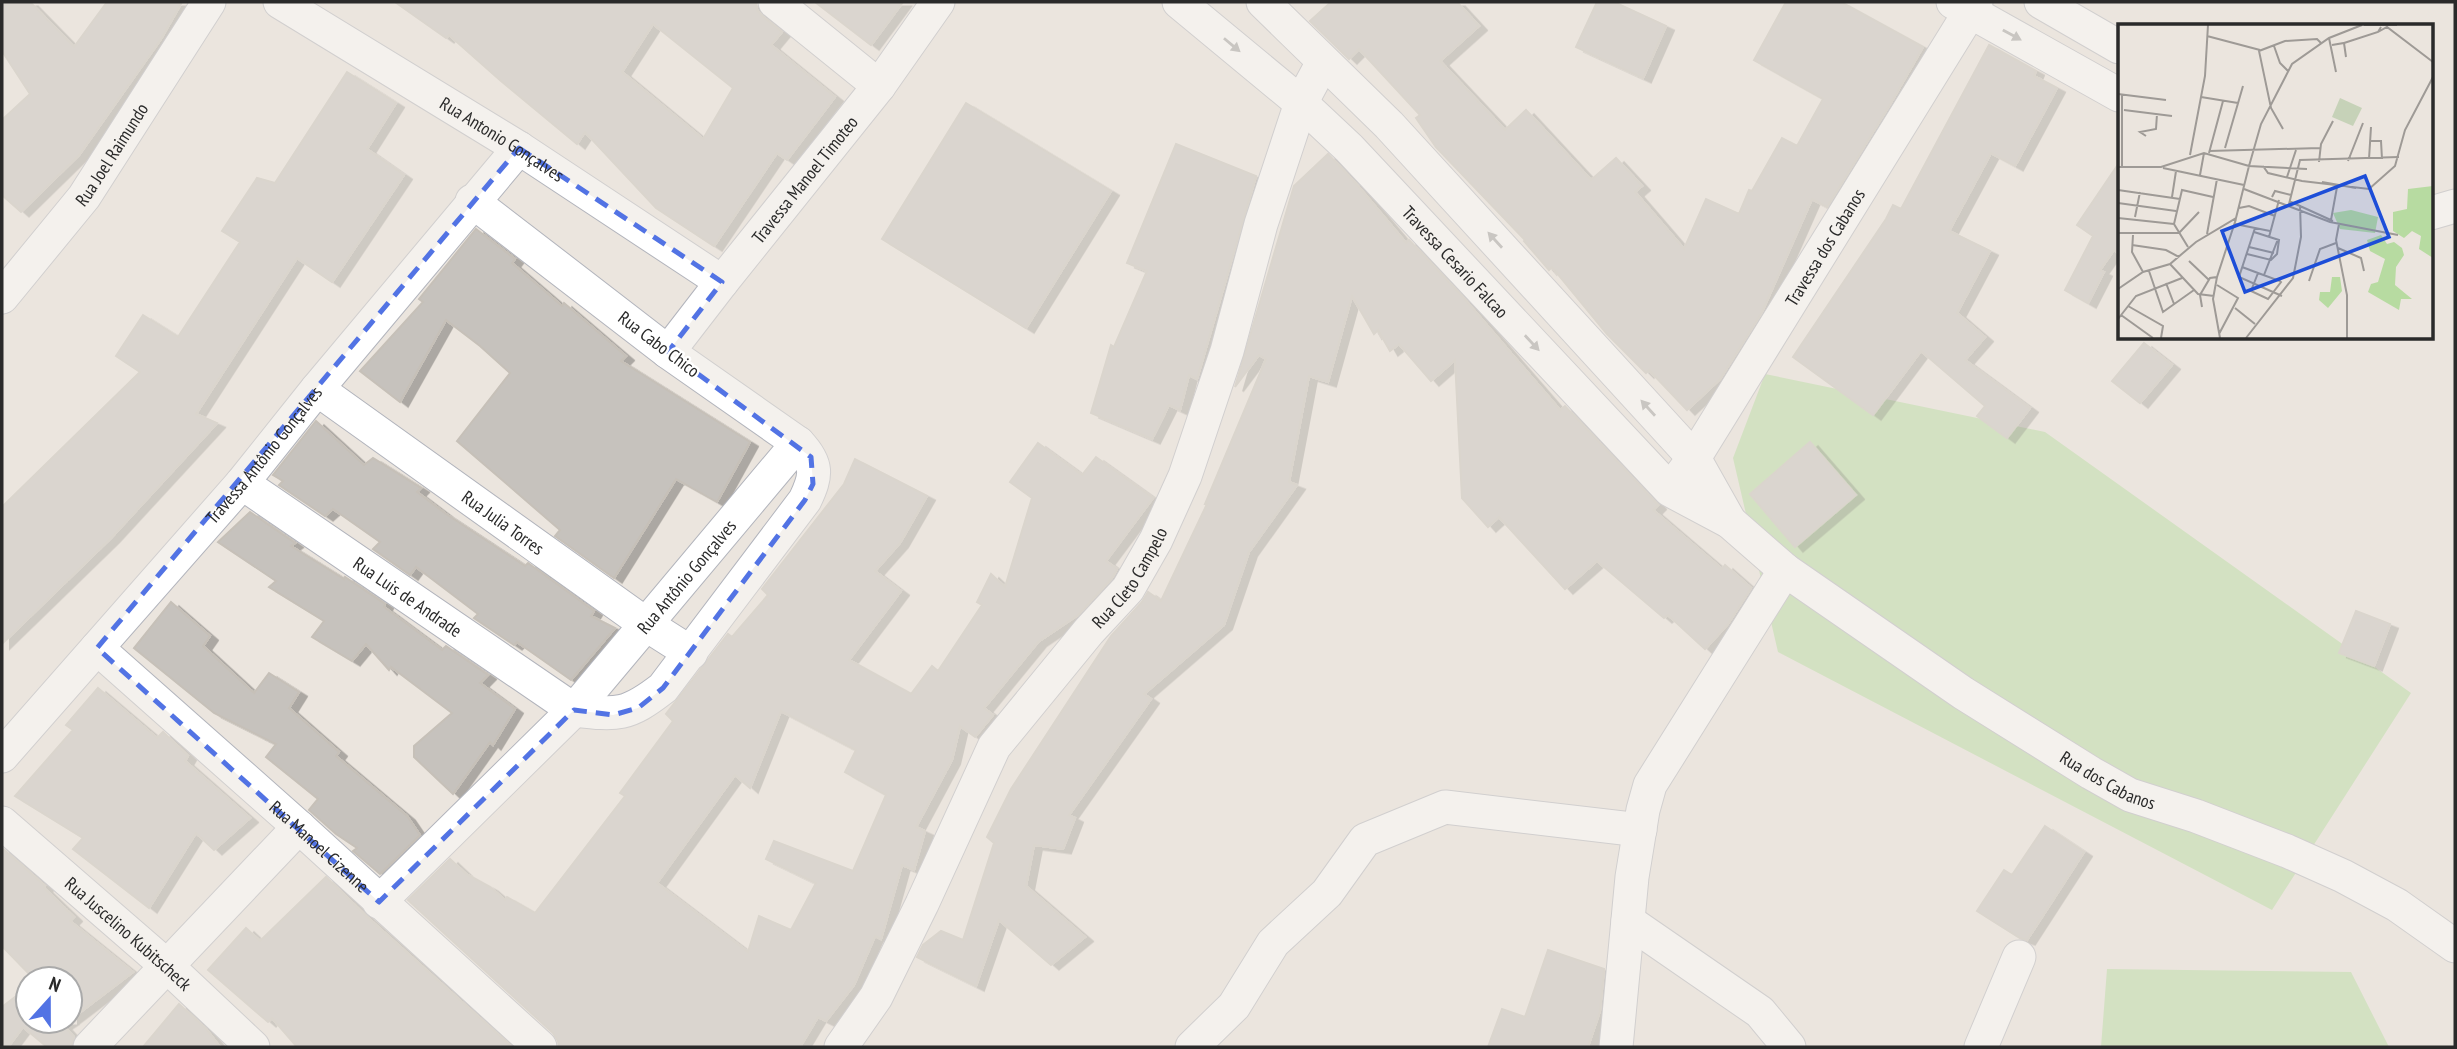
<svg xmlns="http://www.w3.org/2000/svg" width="2457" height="1049" font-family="'PT Sans Narrow',sans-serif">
  <defs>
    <filter id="shadow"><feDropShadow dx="8" dy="4.5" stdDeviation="0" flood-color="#0004"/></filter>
  </defs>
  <rect width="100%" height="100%" fill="#ebe5de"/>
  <!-- green -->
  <path fill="#b7dba1" d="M 1765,374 L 2045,432 L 2411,693 L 2272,910 L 1778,652 L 1733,458 Z
    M 2107,969 L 2351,972 L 2389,1047 L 2101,1047 Z"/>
  <!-- building -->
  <path fill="#c6c2bd" stroke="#c6c0b8" stroke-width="2" fill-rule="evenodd" filter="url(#shadow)" d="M 2,2 L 30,2 L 74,47 L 107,2 L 182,2 L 161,39 L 79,155 L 21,212 L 2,195 L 2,120 L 30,94 L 2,51 Z
    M 395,2 L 756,2 L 757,10 L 762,16 L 782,32 L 771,45 L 835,97 L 787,160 L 777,153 L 714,246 L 656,208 L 585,132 L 577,144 L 501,81 L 449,35 L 446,38 ZM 653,24 L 733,88 L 703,139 L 622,72 Z
    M 815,2 L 903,2 L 871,45 Z
    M 1331,2 L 1457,2 L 1479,26 L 1440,61 L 1505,130 L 1526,110 L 1591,180 L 1616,158 L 1642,186 L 1635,192 L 1684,249 L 1706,199 L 1739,214 L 1749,190 L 1752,191 L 1782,138 L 1797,146 L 1823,99 L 1754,60 L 1786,2 L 1841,2 L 1923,47 L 1892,101 L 1827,207 L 1812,199 L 1762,312 L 1720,379 L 1687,410 L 1649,370 L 1646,373 L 1607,334 L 1552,267 L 1549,270 L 1524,241 L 1525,240 L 1436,147 L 1416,118 L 1420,115 L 1359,49 L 1349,59 L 1310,21 Z
    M 1597,2 L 1614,2 L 1666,26 L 1643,78 L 1576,47 Z
    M 1989,45 L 2036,71 L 2034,76 L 2057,88 L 2015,166 L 1991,153 L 1949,231 L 1990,251 L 1957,313 L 1985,337 L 1965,360 L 2030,408 L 2007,438 L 1977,416 L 1985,406 L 1921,351 L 1873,415 L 1793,357 L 1886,219 L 1893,205 L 1901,209 Z
    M 347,72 L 396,103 L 367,149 L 404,175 L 332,282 L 297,258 L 196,414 L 217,423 L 111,538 L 2,644 L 2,507 L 140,372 L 116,356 L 143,315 L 178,337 L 240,242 L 222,231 L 257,178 L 275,183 Z
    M 966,103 L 1111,191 L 1026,328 L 882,239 Z
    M 1176,144 L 1256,176 L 1197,379 L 1189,375 L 1180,410 L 1169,405 L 1152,439 L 1091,413 L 1111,345 L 1114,347 L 1147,271 L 1127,263 Z
    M 1328,154 L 1358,186 L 1406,243 L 1409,240 L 1460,294 L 1560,410 L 1565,406 L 1658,505 L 1653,510 L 1722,569 L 1725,565 L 1751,588 L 1728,624 L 1705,649 L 1668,615 L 1664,618 L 1597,561 L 1565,589 L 1499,517 L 1488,527 L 1462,498 L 1455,360 L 1431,381 L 1399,344 L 1390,351 L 1378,330 L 1374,334 L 1352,296 L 1328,382 L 1309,376 L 1289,482 L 1297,485 L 1249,552 L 1224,625 L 1144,694 L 1151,699 L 1069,815 L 1075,818 L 1063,849 L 1034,845 L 1026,886 L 1085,937 L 1051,965 L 999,920 L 976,986 L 917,957 L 923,945 L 941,931 L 963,940 L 994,843 L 987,837 L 1011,789 L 1111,636 L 1142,602 L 1148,592 L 1161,601 L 1207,504 L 1205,504 L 1266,359 L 1259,355 L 1235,387 L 1294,186 Z
    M 2119,163 L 2119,254 L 2114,250 L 2100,270 L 2104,272 L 2088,303 L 2065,290 L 2093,236 L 2077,225 Z
    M 476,229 L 515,259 L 512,263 L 562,306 L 564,303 L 626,356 L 621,361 L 750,442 L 717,502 L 676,479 L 614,578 L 555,536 L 560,530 L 457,441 L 510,373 L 480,346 L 446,320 L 400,402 L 360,371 L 423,302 L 419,299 Z
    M 2144,343 L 2172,365 L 2140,403 L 2112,381 Z
    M 316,421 L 364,465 L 373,458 L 421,488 L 417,492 L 446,514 L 525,566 L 528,563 L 594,611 L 591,616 L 615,628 L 571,680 L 517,642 L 514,645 L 474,618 L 478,614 L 416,567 L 410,575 L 373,549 L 380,542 L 333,509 L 325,516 L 279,485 L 283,481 L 273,475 Z
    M 1810,442 L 1856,495 L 1795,547 L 1750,494 Z
    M 1038,443 L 1082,475 L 1096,457 L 1153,498 L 1106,561 L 1117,569 L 1112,578 L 1078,615 L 1038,642 L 984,708 L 993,715 L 975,737 L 960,726 L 952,760 L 916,827 L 925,831 L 914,870 L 902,865 L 881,939 L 875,936 L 854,985 L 826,1021 L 818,1017 L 800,1047 L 559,1047 L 558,1041 L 553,1033 L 408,900 L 450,859 L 466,874 L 490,887 L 505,900 L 507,897 L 535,913 L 625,796 L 620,793 L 673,721 L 666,714 L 728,634 L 732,637 L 768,595 L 762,589 L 844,484 L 855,459 L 927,496 L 900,543 L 875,571 L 901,591 L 849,660 L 911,694 L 932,666 L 938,671 L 982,605 L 977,602 L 991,574 L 1005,587 L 1032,498 L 1010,482 ZM 781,711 L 856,750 L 845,772 L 886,795 L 853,871 L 774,841 L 766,859 L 816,883 L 791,930 L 759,916 L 748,952 L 657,883 L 735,775 L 750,788 Z
    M 250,512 L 295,543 L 291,546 L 344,579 L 345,577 L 385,604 L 384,607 L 442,650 L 446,646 L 488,675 L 480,683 L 515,709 L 493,745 L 490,742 L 453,794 L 414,757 L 414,746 L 452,713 L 391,667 L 389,670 L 366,644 L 352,661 L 312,637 L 324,621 L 269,587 L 276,581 L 218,542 Z
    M 171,602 L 210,636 L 203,646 L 254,693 L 269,673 L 299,692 L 289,708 L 339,752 L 336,756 L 407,816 L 420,835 L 380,874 L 353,851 L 357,848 L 336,834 L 309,810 L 318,799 L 266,757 L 276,744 L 214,713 L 134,648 Z
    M 2356,611 L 2390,624 L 2374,666 L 2339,653 Z
    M 98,688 L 157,738 L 163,732 L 188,756 L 185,761 L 250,818 L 214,850 L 196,833 L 149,908 L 73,849 L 83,838 L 15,796 L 73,730 L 66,725 Z
    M 2045,826 L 2084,852 L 2027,940 L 2020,938 L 1977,911 L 2004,870 L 2012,875 Z
    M 2,848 L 45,886 L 44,888 L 74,917 L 70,921 L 133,972 L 70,1020 L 70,979 L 34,979 L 2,946 Z
    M 326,877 L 366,916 L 512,1047 L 297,1047 L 272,1018 L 268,1022 L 208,970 L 246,928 L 260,941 Z
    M 1548,950 L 1604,969 L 1600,1011 L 1588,1047 L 1488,1047 L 1502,1009 L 1525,1017 Z
    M 28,987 L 28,1021 L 69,1021 L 63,1025 L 74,1037 L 71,1047 L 47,1047 L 23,1027 L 8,1047 L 2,1047 L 2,1007 Z
    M 179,1004 L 206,1029 L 220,1047 L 143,1047 Z"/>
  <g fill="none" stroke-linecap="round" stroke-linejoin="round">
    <!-- minor casing -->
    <g stroke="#b2b4bc" stroke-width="35">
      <g id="minor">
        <path id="s1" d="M 280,2 L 519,148 L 722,282"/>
        <path d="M 775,2 L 879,86"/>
        <path id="s2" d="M 1179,2 L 1301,103 L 1349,148 L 1670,490 L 1730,522 L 1785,570 L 1963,693 L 2091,773 L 2130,795 L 2196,816 L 2287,851 L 2343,876 L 2397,905 L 2455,946"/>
        <path d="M 1263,2 L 1389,125 L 1694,458 L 1730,522"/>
        <path d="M 1953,2 L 2119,95"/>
        <path d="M 2041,2 L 2119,47"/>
        <path d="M 2431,213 L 2455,206"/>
        <path id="s3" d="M 2,297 L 84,197 L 209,2"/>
        <path id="s4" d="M 668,352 L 722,282 L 879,86 L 938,2"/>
        <path id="s5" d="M 317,389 L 647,625 L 691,653"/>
        <path id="s6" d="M 1682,474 L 1694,458 L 1976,2"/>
        <path id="s7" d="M 242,483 L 574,710 C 618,715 627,716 663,688 L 805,500 C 817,475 818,464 798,443 L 668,352 L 472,201"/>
        <path id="s8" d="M 97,648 L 299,827 L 540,1047"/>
        <path id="s9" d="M 2,756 L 242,483 L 317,389 L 519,148"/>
        <path id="s10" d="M 2,823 L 168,967 L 253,1047"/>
        <path id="s11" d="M 379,902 L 574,710 L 798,443"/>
        <path d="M 1628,921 L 1760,1012 L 1789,1047"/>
        <path d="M 90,1047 L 299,827"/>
        <path id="s12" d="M 841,1047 L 876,997 L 922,904 L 994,747 L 1089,631 L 1128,589 L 1156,540 L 1185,476 L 1227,351 L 1261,224 L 1301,103 L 1323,62"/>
        <path d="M 1192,1047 L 1234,1006 L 1273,943 L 1327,893 L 1365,840 L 1445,807 L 1640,830"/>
        <path d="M 1616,1047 L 1632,877 L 1643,810 L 1650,785 L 1785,570"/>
        <path d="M 1981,1047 L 2019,957"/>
      </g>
    </g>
    <!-- minor -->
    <use href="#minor" stroke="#fff" stroke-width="33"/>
  </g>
  <!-- one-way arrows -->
  <defs><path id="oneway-solid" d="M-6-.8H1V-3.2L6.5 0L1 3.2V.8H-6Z" transform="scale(1.75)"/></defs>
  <g fill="#9f9f9f">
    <use href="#oneway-solid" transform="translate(2012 35) rotate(29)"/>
    <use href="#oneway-solid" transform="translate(1232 45) rotate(40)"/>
    <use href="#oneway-solid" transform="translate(1495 240) rotate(-132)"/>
    <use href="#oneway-solid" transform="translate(1532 343) rotate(47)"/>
    <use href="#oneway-solid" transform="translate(1648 408) rotate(-132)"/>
  </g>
  <!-- marked area -->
  <path d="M0 0H2457V1049H0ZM 519,148 L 722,282 L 668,352 L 811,457 L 813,484 L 805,500 L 663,688 L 638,708 L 613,715 L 574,710 L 379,902 L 97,648 Z" fill="#ebe5de" fill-opacity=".55" fill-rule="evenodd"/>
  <path fill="none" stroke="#5273e4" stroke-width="5" stroke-dasharray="14 9" stroke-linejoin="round" d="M 519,148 L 722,282 L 668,352 L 811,457 L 813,484 L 805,500 L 663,688 L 638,708 L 613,715 L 574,710 L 379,902 L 97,648 Z"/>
  <g text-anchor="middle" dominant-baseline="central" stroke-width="5" stroke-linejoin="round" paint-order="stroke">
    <!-- street labels -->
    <g font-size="18" fill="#2a2a2a" stroke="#fff">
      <text stroke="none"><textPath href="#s1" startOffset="261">Rua Antonio Gonçalves</textPath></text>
      <text stroke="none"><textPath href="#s3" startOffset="180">Rua Joel Raimundo</textPath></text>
      <text stroke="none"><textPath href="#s4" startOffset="220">Travessa Manoel Timoteo</textPath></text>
      <text stroke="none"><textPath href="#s6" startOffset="268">Travessa dos Cabanos</textPath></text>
      <text stroke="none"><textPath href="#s2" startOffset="380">Travessa Cesario Falcao</textPath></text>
      <text transform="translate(659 344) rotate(37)">Rua Cabo Chico</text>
      <text stroke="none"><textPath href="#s9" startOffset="399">Travessa Antônio Gonçalves</textPath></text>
      <text stroke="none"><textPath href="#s5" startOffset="229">Rua Julia Torres</textPath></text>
      <text stroke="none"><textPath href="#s12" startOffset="555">Rua Cleto Campelo</textPath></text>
      <text stroke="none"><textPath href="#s11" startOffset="448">Rua Antônio Gonçalves</textPath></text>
      <text stroke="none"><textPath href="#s7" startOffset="201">Rua Luis de Andrade</textPath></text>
      <text stroke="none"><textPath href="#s2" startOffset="1220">Rua dos Cabanos</textPath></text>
      <text stroke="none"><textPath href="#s8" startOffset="298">Rua Manoel Cizenne</textPath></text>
      <text stroke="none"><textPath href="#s10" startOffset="168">Rua Juscelino Kubitscheck</textPath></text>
    </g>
  </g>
  <!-- overview -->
  <g transform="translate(2118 24)">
    <rect width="315" height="315" fill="#ebe5de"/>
    <path d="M 315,162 L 315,234 L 301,225 L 303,212 L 294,207 L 286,214 L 275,207 L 275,188 L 289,185 L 290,165 ZM 233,186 L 260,193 L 257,209 L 222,205 L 215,189 ZM 263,211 L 269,220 L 276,218 L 284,224 L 286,231 L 278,243 L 277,261 L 294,275 L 283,275 L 281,286 L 250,268 L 253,260 L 260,258 L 267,235 L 252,227 L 249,216 ZM 214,253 L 222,253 L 224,267 L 210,284 L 201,276 L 202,268 L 212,268 Z" fill="#b7dba1"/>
    <path d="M 222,74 L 244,84 L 235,102 L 214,93 Z" fill="#c6d2b8"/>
    <path fill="none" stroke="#9e9a96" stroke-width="2" d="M 246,1 L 279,1M 260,8 L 269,3 L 315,38M 89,12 L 142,26M 211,14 L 218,48M 226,19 L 260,8 L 263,3M 214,21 L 226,19 L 228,33M 156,22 L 162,39 L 170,47M 0,70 L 48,76M 4,70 L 4,143M 83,73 L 120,79M 6,86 L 54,92M 165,105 L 153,84 L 141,27 L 167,17 L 199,15 L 203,19M 28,112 L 22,108 L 38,105 L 39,90M 252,117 L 263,117 L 264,135M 107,124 L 125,62M 91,127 L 202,124M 91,129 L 105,77M 72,131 L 87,52 L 90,1M 251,135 L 253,103M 230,137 L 245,99M 201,138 L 203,120 L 215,97M 145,142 L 150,149 L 184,157 L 251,165 L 277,142 L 287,106 L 315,53M 0,143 L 43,143 L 86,129 L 131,142 L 118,194 L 78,218 L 52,240 L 25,248 L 0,265M 45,144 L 126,161M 189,145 L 131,142 L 143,100 L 174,40 L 211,14 L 244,1M 82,151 L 86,129M 169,153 L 178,126M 204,158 L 238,164M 126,165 L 212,198 L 280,211M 0,166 L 62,175M 54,173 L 58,147M 154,173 L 157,167 L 173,171M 171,177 L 215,197M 0,179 L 58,187M 171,180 L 182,136 L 281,133M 121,184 L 131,182 L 157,192M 17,193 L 22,168M 0,194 L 56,200M 213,196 L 219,163M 117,200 L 152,207M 221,200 L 218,216 L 229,271 L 229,314M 137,204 L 121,253 L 164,272M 0,209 L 61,209 L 81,188M 89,210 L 99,155M 15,211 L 14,228 L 25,248M 151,213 L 161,176M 14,221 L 48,226 L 61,233M 70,223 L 56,200 L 64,166 L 95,173M 131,223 L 156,229M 220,224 L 243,234 L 246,247M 129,230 L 153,236 L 159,230 L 161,216 L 136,208M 71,237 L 91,256M 52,240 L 80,270 L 96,272M 124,243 L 140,249 L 162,257 L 163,258 L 150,275 L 133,267 L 140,249M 31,247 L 45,288 L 76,266M 146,251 L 160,215M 99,253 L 95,275 L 102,314M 191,257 L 202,225 L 218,219M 48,259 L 56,280M 99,261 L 120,274 L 101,310M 10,282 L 45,302 L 43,314M 84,283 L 82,271 L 92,254 L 99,253 L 118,195M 117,284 L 137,300M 3,291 L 35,314M 0,295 L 18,272 L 64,254M 128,314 L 175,254 L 183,213 L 182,181"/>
    <path fill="#1d4ed8" fill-opacity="0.15" stroke="#1d4ed8" stroke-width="3.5" d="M 247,152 L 271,213 L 127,268 L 104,207 Z"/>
    <rect width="315" height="315" fill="none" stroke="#2a2a2a" stroke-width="3.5"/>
  </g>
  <!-- border -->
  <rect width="2457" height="1049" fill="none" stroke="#2a2a2a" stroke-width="7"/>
  <!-- north arrow -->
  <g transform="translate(49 1000) rotate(21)"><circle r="33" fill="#ffffff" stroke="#aaaaaa" stroke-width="2"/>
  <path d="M0-5L12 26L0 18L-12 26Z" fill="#5273e4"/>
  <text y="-10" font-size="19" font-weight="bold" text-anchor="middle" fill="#2a2a2a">N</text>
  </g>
</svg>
